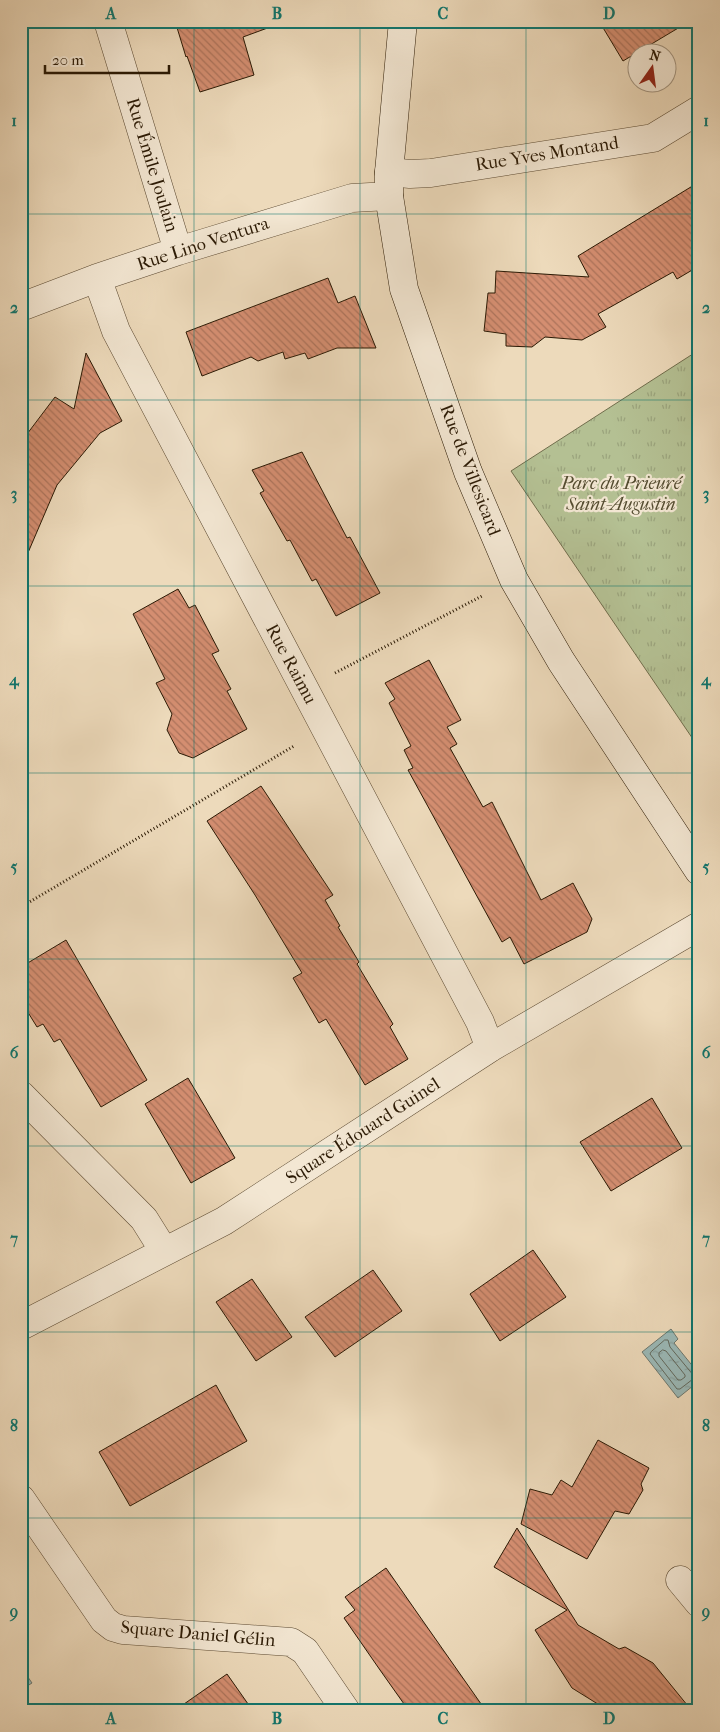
<svg xmlns="http://www.w3.org/2000/svg" width="720" height="1732" font-family="'IM FELL French Canon',serif">
  <defs>
    <pattern id="park-tufts" width="24" height="20" patternUnits="userSpaceOnUse" patternTransform="scale(1.25)"><rect width="24" height="20" fill="#b4c093"/><path d="M3 7l-1-3M5 7V3M7 7l1-3M15 17l-1-3M17 17v-4M19 17l1-3" fill="none" stroke="#9ba47d"/></pattern>
    <pattern id="water-ripples" width="26" height="14" patternUnits="userSpaceOnUse" patternTransform="scale(1.25)"><rect width="26" height="14" fill="#9bb9b7"/><path d="M2 4q2-2 4 0t4 0M15 11q2-2 4 0t4 0" fill="none" stroke="#869e9c"/></pattern>
    <pattern id="building-back-hatch" width="6" height="6" patternUnits="userSpaceOnUse" patternTransform="scale(1.25)"><rect width="6" height="6" fill="#d48e71"/><path d="M-1 5l2 2M0 0l6 6M5-1l2 2" fill="none" stroke="#ac735b"/></pattern>
  </defs>
  <rect width="100%" height="100%" fill="#eddabb"/>
  <filter id="stains"><feTurbulence type="fractalNoise" baseFrequency=".004" numOctaves="4"/><feColorMatrix values="0 0 0 0 .2 0 0 0 0 .09 0 0 0 0 .02 0 0 0 .5 -.17"/></filter>
  <radialGradient id="worn" r=".72"><stop offset=".6" stop-color="#630" stop-opacity="0"/><stop offset="1" stop-color="#630" stop-opacity=".3"/></radialGradient>
  <!-- park -->
  <path fill="url(#park-tufts)" stroke="#706d4c" d="M 699,350 L 699,748 L 511,471 Z"/>
  <!-- water -->
  <path fill="url(#water-ripples)" stroke="#6e7970" d="M 671,1329 L 678,1339 L 674,1343 L 699,1374 L 699,1381 L 678,1398 L 642,1352 Z
    M 21,1667 L 32,1683 L 21,1690 Z"/>
  <g fill="none" stroke-linecap="round" stroke-linejoin="round">
    <!-- shore -->
    <path stroke="#636a5e" stroke-width="1" d="M 665,1340 L 668,1340 L 670,1347 L 694,1376 L 693,1379 L 680,1389 L 677,1389 L 650,1354 L 651,1352 Z
      M 663,1350 L 666,1351 L 685,1375 L 685,1377 L 681,1380 L 678,1380 L 659,1356 L 659,1353 Z"/>
  </g>
  <!-- building -->
  <path fill="url(#building-back-hatch)" stroke="#2b1a05" d="M 175,21 L 272,21 L 273,26 L 243,37 L 254,75 L 200,92 L 187,56 L 186,57 Z
    M 599,21 L 690,21 L 623,61 Z
    M 699,182 L 699,266 L 677,279 L 673,272 L 598,314 L 606,327 L 582,340 L 545,337 L 532,347 L 506,346 L 506,334 L 484,331 L 488,293 L 495,293 L 496,271 L 589,277 L 578,256 Z
    M 328,278 L 338,303 L 355,296 L 376,348 L 337,348 L 308,359 L 305,353 L 285,359 L 283,352 L 258,361 L 251,357 L 202,376 L 186,332 Z
    M 86,353 L 122,421 L 100,433 L 57,485 L 21,569 L 21,442 L 55,397 L 74,409 Z
    M 302,452 L 347,538 L 350,537 L 380,593 L 336,616 L 316,579 L 312,581 L 290,540 L 287,541 L 260,493 L 264,491 L 252,470 Z
    M 178,589 L 189,608 L 195,605 L 219,651 L 212,654 L 231,689 L 227,691 L 247,729 L 193,758 L 179,753 L 167,730 L 172,714 L 156,683 L 165,679 L 133,614 Z
    M 429,660 L 461,720 L 447,727 L 457,744 L 450,748 L 483,807 L 492,802 L 541,900 L 573,883 L 592,919 L 587,932 L 524,964 L 510,937 L 502,942 L 408,770 L 413,768 L 404,750 L 411,746 L 389,703 L 395,699 L 385,683 Z
    M 261,786 L 333,895 L 325,900 L 340,926 L 338,927 L 359,962 L 357,964 L 393,1024 L 390,1027 L 408,1059 L 365,1085 L 326,1019 L 319,1023 L 293,978 L 302,973 L 255,895 L 207,821 Z
    M 66,940 L 147,1080 L 101,1107 L 60,1039 L 54,1042 L 43,1024 L 37,1027 L 21,1001 L 21,967 Z
    M 188,1078 L 235,1158 L 191,1183 L 145,1104 Z
    M 652,1098 L 682,1148 L 611,1191 L 580,1142 Z
    M 533,1250 L 566,1297 L 500,1341 L 470,1294 Z
    M 373,1270 L 402,1311 L 335,1357 L 305,1317 Z
    M 252,1279 L 292,1337 L 256,1361 L 216,1302 Z
    M 216,1385 L 247,1441 L 130,1506 L 99,1452 Z
    M 598,1440 L 649,1468 L 641,1484 L 643,1490 L 629,1514 L 615,1511 L 587,1559 L 521,1524 L 530,1489 L 552,1495 L 561,1480 L 572,1487 Z
    M 517,1528 L 578,1625 L 619,1649 L 625,1647 L 653,1663 L 692,1711 L 609,1711 L 572,1688 L 535,1630 L 567,1610 L 494,1567 Z
    M 386,1568 L 418,1614 L 486,1711 L 409,1711 L 380,1670 L 344,1618 L 355,1610 L 345,1597 Z
    M 227,1674 L 253,1711 L 174,1711 Z"/>
  <g fill="none" stroke-linecap="round" stroke-linejoin="round">
    <!-- street casing -->
    <g stroke="#5c4a32" stroke-width="29">
      <path id="street" d="M 108,21 L 178,251
        M 389,172 L 410,174 L 431,173 L 653,138 L 699,110
        M 97,278 L 116,331 L 480,1022 L 490,1048
        M 21,307 L 97,278 L 178,251 L 352,198 L 389,196
        M 21,1095 L 144,1219 L 164,1251
        M 21,1326 L 224,1221 L 490,1048 L 699,926
        M 21,1499 L 104,1620 L 113,1627 L 123,1630 L 291,1642 L 305,1651 L 346,1711
        M 680,1580 L 699,1603"/>
    </g>
    <!-- secondary casing -->
    <g stroke="#2b1a05" stroke-width="29">
      <path id="secondary" d="M 403,21 L 389,172 L 389,196 L 404,289 L 468,472 L 514,580 L 561,661 L 699,871"/>
    </g>
    <!-- path -->
    <path stroke="#2b1a05" stroke-width="3" stroke-dasharray="1 2.5" stroke-linecap="butt" d="M 335,673 L 482,596
      M 21,907 L 294,746"/>
    <!-- street -->
    <use href="#street" stroke="#f3e7d3" stroke-width="28"/>
    <!-- secondary -->
    <use href="#secondary" stroke="#f3e7d3" stroke-width="28"/>
  </g>
  <!-- grid -->
  <path fill="none" stroke="#0f766e" stroke-width="1" stroke-opacity="0.55" d="M 194,21 L 194,1711M 360,21 L 360,1711M 526,21 L 526,1711M 21,214 L 699,214M 21,400 L 699,400M 21,586 L 699,586M 21,773 L 699,773M 21,959 L 699,959M 21,1146 L 699,1146M 21,1332 L 699,1332M 21,1518 L 699,1518"/>
  <g text-anchor="middle" dominant-baseline="central" stroke-width="4.5" stroke-linejoin="round" paint-order="stroke">
    <!-- street labels -->
    <g font-size="18" fill="#2b1a05" stroke="#f3e7d3">
      <text transform="translate(547 154) rotate(-9)">Rue Yves Montand</text>
      <text transform="translate(152 165) rotate(73)">Rue Émile Joulain</text>
      <text transform="translate(203 244) rotate(-18)">Rue Lino Ventura</text>
      <text transform="translate(470 470) rotate(69)">Rue de Villesicard</text>
      <text transform="translate(291 664) rotate(62)">Rue Raimu</text>
      <text transform="translate(363 1131) rotate(-33)">Square Édouard Guinel</text>
      <text transform="translate(198 1634) rotate(5)">Square Daniel Gélin</text>
    </g>
    <!-- park labels -->
    <g font-size="18" font-style="italic" fill="#544c30" stroke="#f3e7d3">
      <text x="621" y="483">Parc du Prieuré<tspan x="621" dy="21">Saint-Augustin</tspan></text>
    </g>
  </g>
  <!-- margin -->
  <rect width="720" height="1732" fill="none" stroke="#eddabb" stroke-width="55"/>
  <!-- north arrow -->
  <g transform="translate(652 68) rotate(14)"><circle r="24" fill="#f3e7d3" stroke="#a39581"/>
  <path d="M0-4L9 19L0 12L-9 19Z" fill="#8f2418"/>
  <text y="-8" font-size="14" font-weight="bold" text-anchor="middle" fill="#2b1a05">N</text>
  </g>
  <!-- scale -->
  <path d="M45 65v8h124v-8" fill="none" stroke="#2b1a05" stroke-width="2.5"/>
  <text x="52" y="65" font-size="15" fill="#2b1a05" stroke="#f3e7d3" stroke-width="4" paint-order="stroke">20 m</text>
  <rect x="28" y="28" width="664" height="1676" fill="none" stroke="#0f766e" stroke-width="2"/>
  <g font-size="16" text-anchor="middle" font-weight="bold" fill="#0f766e">
    <text x="111" y="19">A</text>
    <text x="277" y="19">B</text>
    <text x="443" y="19">C</text>
    <text x="609" y="19">D</text>
    <text x="14" y="126">1</text>
    <text x="706" y="126">1</text>
    <text x="14" y="313">2</text>
    <text x="706" y="313">2</text>
    <text x="14" y="499">3</text>
    <text x="706" y="499">3</text>
    <text x="14" y="685">4</text>
    <text x="706" y="685">4</text>
    <text x="14" y="872">5</text>
    <text x="706" y="872">5</text>
    <text x="14" y="1058">6</text>
    <text x="706" y="1058">6</text>
    <text x="14" y="1244">7</text>
    <text x="706" y="1244">7</text>
    <text x="14" y="1431">8</text>
    <text x="706" y="1431">8</text>
    <text x="14" y="1617">9</text>
    <text x="706" y="1617">9</text>
    <text x="111" y="1724">A</text>
    <text x="277" y="1724">B</text>
    <text x="443" y="1724">C</text>
    <text x="609" y="1724">D</text>
  </g>
  <rect width="100%" height="100%" filter="url(#stains)"/>
  <rect width="100%" height="100%" fill="url(#worn)"/>
</svg>
